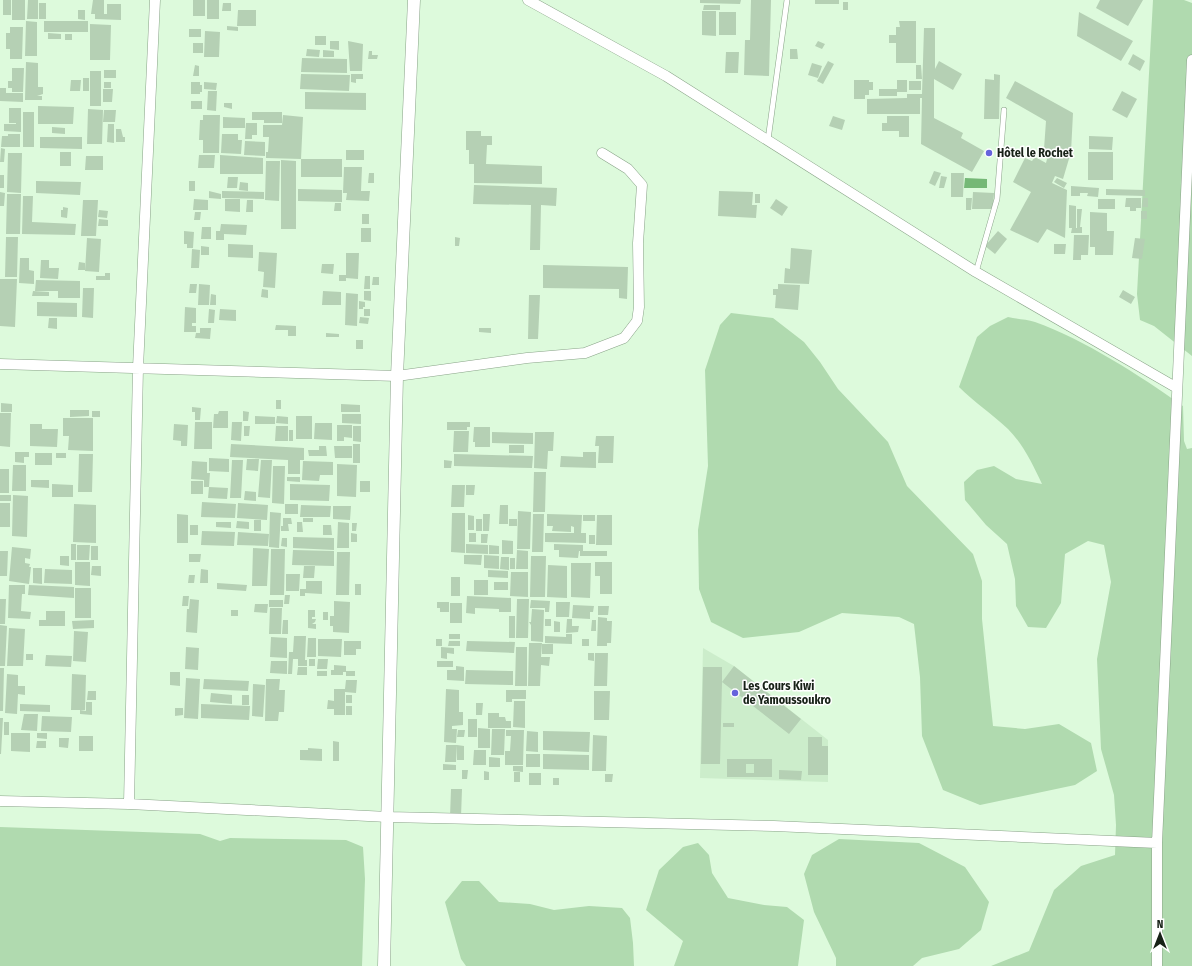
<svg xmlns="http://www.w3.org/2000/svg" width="1192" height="966" font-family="'Fira Sans Condensed',sans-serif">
  <rect width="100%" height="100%" fill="#ddfadc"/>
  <!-- built -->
  <path fill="#ccedcb" d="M 703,648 L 734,666 L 828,740 L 828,782 L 700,778 Z"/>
  <!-- green -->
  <path fill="#b0daaf" d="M 1153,0 L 1184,0 L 1192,3 L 1192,356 L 1154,326 L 1140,320 L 1137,294 Z
    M 731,313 L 773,318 L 804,342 L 820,362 L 838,389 L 888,442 L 907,486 L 973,554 L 982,581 L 982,619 L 993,726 L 1025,729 L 1059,724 L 1091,743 L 1097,771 L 1075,785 L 980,805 L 943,790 L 922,736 L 920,677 L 914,624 L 899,617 L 842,613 L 799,632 L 743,638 L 711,622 L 699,589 L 698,530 L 708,466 L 705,370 L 720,325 Z
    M 1008,317 C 1016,319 1026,319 1035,322 C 1085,340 1139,375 1183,406 L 1184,441 L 1187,449 L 1192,448 L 1192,966 L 991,966 L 1029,951 L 1054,890 L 1081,866 L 1115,855 L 1116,825 L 1114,795 L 1101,749 L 1097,659 L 1111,582 L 1104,545 L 1088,541 L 1065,554 L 1061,603 L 1046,628 L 1028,627 L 1016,606 L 1015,579 L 1007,544 L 986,525 L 965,500 L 964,482 L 977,470 L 994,466 L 1016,479 L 1042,484 C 1033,465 1023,444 1008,429 C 992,414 974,402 959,387 L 977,337 L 990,326 Z
    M 0,827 L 200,834 L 220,841 L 230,838 L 346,840 L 363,847 L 365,879 L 362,966 L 0,966 Z
    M 839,839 L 919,843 L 965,867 L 989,902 L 981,930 L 959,949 L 922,958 L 913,966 L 836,966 L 836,958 L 814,912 L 804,874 L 812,855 Z
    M 698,843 L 709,855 L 712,873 L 728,898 L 764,905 L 787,907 L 804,920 L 798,966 L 674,966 L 683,941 L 646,910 L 659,870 L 683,847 Z
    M 462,881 L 479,881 L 499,902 L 530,904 L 554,910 L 589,906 L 622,908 L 630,918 L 633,943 L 634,966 L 466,966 L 461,959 L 445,902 Z"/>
  <!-- water -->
  <path fill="#75b876" d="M 965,178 L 987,179 L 987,188 L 964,188 Z"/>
  <!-- building -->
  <path fill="#b5d0b4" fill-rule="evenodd" d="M 3,0 L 11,0 L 11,15 L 3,15 Z
    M 12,0 L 25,0 L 25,20 L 12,20 Z
    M 28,0 L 38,0 L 38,19 L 27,19 Z
    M 93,0 L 104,0 L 104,14 L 107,14 L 107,4 L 121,4 L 121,20 L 95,19 L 95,14 L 91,14 Z
    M 193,0 L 205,0 L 205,16 L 193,16 Z
    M 207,0 L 219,0 L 219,19 L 207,19 Z
    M 700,0 L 741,0 L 740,4 L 700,3 Z
    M 751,0 L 771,0 L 769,76 L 744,75 L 745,40 L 750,40 Z
    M 815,0 L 839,0 L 839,4 L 815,4 Z
    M 1100,0 L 1143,0 L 1128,26 L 1096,8 Z
    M 843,2 L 848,2 L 848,10 L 843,10 Z
    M 39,3 L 46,3 L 46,19 L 39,19 Z
    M 223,3 L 231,3 L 231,11 L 222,11 Z
    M 704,5 L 720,5 L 720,10 L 703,10 Z
    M 78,10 L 85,10 L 85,20 L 78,19 Z
    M 238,10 L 256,10 L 256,26 L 237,26 Z
    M 702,11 L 716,11 L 716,36 L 702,35 Z
    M 719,12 L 736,12 L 736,35 L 719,35 Z
    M 1079,12 L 1133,41 L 1121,61 L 1077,36 Z
    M 26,21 L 37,22 L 37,56 L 25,56 Z
    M 44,21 L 88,21 L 88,32 L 44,32 Z
    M 899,21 L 916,21 L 916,63 L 896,63 L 896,43 L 889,43 L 889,35 L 896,35 L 896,27 L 900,27 Z
    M 90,24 L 111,25 L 110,60 L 90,60 Z
    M 227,26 L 238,27 L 238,31 L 227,30 Z
    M 10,27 L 23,27 L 22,59 L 10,59 L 10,49 L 6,49 L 6,33 L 10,33 Z
    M 924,28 L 935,28 L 935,69 L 939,61 L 962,74 L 953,90 L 934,79 L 934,118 L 963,133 L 961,138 L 984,151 L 972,172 L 921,144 L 922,98 L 920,98 L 920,114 L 867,114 L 867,99 L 907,98 L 907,94 L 922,94 Z
    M 189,29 L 201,29 L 201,37 L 189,37 Z
    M 205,31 L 220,32 L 219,57 L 204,57 Z
    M 48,33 L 61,34 L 61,39 L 48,39 Z
    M 65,34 L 72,34 L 72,40 L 65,40 Z
    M 315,36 L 326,36 L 326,45 L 315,45 Z
    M 330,41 L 339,41 L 339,50 L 330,49 Z
    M 348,41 L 363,44 L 362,71 L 350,71 Z
    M 818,41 L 825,44 L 822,49 L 815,46 Z
    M 193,43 L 203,43 L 203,53 L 193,53 Z
    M 307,49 L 320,50 L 319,57 L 306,56 Z
    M 790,49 L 797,49 L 798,59 L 790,59 Z
    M 323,50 L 334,51 L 334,57 L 323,57 Z
    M 369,51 L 372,51 L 372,55 L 378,55 L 377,59 L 368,59 Z
    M 726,52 L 739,52 L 738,73 L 725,73 Z
    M 1133,54 L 1145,61 L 1140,71 L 1128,64 Z
    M 302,58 L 347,59 L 347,73 L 301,72 Z
    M 828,61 L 834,64 L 823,84 L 817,81 Z
    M 26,62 L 38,63 L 38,87 L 43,87 L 43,94 L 37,96 L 42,96 L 42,100 L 25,100 Z
    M 812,63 L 822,66 L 818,78 L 808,75 Z
    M 195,65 L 199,66 L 199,76 L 193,76 Z
    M 916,65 L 921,65 L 922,79 L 916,79 Z
    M 12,68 L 24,68 L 23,92 L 12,92 L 12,88 L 8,88 L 8,81 L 12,81 Z
    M 104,70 L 116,70 L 116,78 L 104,78 Z
    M 90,71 L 101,71 L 101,106 L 90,106 Z
    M 301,74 L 350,75 L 349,91 L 300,89 Z
    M 351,74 L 363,74 L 363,79 L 356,79 L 356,83 L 351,82 Z
    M 994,74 L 1000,75 L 999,119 L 984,119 L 985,79 L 994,80 Z
    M 83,78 L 89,78 L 89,91 L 83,91 Z
    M 71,80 L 81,80 L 80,91 L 70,91 Z
    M 854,80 L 869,80 L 869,82 L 873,82 L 873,90 L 869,90 L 869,95 L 865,95 L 865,99 L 854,99 Z
    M 897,80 L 907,80 L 907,92 L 897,92 Z
    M 909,81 L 921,81 L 921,90 L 909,90 Z
    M 1015,81 L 1073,113 L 1071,152 L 1063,179 L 1055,176 L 1052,183 L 1067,190 L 1065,238 L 1047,229 L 1038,243 L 1010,230 L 1031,192 L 1013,182 L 1025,158 L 1032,161 L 1035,157 L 1046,163 L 1049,151 L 1044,149 L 1046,121 L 1006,98 Z
    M 104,82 L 111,82 L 111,88 L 104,88 Z
    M 191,82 L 200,82 L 200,85 L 202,85 L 202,92 L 200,92 L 200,94 L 191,94 Z
    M 204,82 L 217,83 L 216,90 L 204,89 Z
    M 0,88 L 6,88 L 6,93 L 23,93 L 23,102 L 0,101 Z
    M 103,89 L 113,89 L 112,102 L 103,102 Z
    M 879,89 L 897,89 L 897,96 L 879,96 Z
    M 208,91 L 217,91 L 216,111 L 207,110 Z
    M 1122,91 L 1137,99 L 1127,118 L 1112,110 Z
    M 305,92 L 366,93 L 366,110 L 305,109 Z
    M 191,101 L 202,101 L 202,109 L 191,109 Z
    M 224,103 L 232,103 L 232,109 L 224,107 Z
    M 38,106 L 74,107 L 73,124 L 38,124 Z
    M 9,108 L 21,108 L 21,132 L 4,131 L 4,124 L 16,124 L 16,123 L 9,123 Z
    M 88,109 L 103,110 L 102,144 L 87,144 Z
    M 104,110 L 116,110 L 115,122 L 103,122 Z
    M 23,112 L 34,112 L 34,147 L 23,147 Z
    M 252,112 L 282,112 L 282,123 L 264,123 L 264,120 L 252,120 Z
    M 203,115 L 220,115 L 219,153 L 203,153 L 203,140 L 199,140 L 200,120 L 203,120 Z
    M 283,115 L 303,117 L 301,159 L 266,158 L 266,152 L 268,152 L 269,137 L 263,137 L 263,125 L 282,125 Z
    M 833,116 L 845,120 L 842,130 L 829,126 Z
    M 887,116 L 909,116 L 909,137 L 899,137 L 899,131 L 882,131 L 882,123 L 887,123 Z
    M 223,117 L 245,118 L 245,128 L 223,128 Z
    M 246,123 L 257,123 L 257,135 L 252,135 L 252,139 L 245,139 Z
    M 108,124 L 114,124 L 114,143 L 107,142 Z
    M 52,127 L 65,128 L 65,134 L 52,133 Z
    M 116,129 L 121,129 L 123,137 L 125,137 L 125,142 L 116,142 Z
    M 466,131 L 481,131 L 481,136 L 492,136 L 492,145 L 487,145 L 486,164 L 542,166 L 542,184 L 474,183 L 474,164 L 469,164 L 469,150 L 466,150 Z
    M 8,134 L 20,134 L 20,147 L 1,147 L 2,136 L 8,136 Z
    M 222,134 L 238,134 L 238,140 L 242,140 L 241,154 L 221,153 Z
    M 1089,136 L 1113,137 L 1112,150 L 1089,149 Z
    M 40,137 L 82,137 L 82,149 L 40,148 Z
    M 245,141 L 265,142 L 265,156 L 244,155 Z
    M 1,148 L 5,149 L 4,162 L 0,162 Z
    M 346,150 L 364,150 L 364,160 L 346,160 Z
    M 60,152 L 71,152 L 71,166 L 60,166 Z
    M 1088,152 L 1113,152 L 1113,180 L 1088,180 Z
    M 8,153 L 22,153 L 21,193 L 7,192 Z
    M 199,155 L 215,155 L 214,168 L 198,168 Z
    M 220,155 L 263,158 L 263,174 L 220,174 Z
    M 86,156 L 103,156 L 103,170 L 85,170 Z
    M 301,159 L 342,159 L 342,177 L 301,177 Z
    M 281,160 L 296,161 L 296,229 L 281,229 Z
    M 266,161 L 280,161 L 279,201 L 265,200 Z
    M 344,167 L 362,167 L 361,191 L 370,191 L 369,201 L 346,200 L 347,193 L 343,193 Z
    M 934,171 L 941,173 L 935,186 L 929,183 Z
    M 369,173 L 374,173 L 374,183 L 368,183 Z
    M 951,173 L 964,173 L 963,197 L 951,197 Z
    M 0,175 L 4,175 L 4,188 L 0,188 Z
    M 941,176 L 947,177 L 944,188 L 939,188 Z
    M 228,177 L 238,177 L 237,188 L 227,188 Z
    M 1057,178 L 1067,183 L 1064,188 L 1054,182 Z
    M 36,181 L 81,182 L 80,195 L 36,193 Z
    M 189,181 L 195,181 L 195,191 L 189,191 Z
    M 240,182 L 248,183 L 248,191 L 239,190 Z
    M 474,185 L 557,188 L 556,206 L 541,205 L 540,250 L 530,250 L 531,205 L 473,204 Z
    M 1071,186 L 1099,188 L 1098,197 L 1087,196 L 1088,193 L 1080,193 L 1080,196 L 1071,196 Z
    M 298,189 L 342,190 L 342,202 L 298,201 Z
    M 1106,189 L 1145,190 L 1145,196 L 1106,195 Z
    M 209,191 L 221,194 L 221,199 L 209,198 Z
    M 222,191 L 264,192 L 264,199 L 222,198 Z
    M 719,191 L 753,192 L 752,205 L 757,205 L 756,218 L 718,216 Z
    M 0,192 L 5,193 L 4,206 L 0,206 Z
    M 973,192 L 994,193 L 993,209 L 972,209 Z
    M 7,194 L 21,194 L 20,234 L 6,234 Z
    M 755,194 L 760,194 L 760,203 L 755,203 Z
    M 23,196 L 33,196 L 32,222 L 76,224 L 75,235 L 22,234 Z
    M 966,198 L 972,198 L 971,210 L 966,210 Z
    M 1126,198 L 1141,198 L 1141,208 L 1136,208 L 1136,211 L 1130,211 L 1130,207 L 1125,207 Z
    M 1143,198 L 1148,198 L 1148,207 L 1142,207 Z
    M 194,199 L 208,200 L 208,210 L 193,210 Z
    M 225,199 L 240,199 L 240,212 L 225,211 Z
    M 776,199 L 788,207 L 782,216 L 770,208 Z
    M 1098,199 L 1115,199 L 1115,209 L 1098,209 Z
    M 83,200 L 98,200 L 96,236 L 81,236 Z
    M 247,200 L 253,200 L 253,212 L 246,212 Z
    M 335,203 L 341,203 L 341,211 L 334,211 Z
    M 1069,205 L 1076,206 L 1076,228 L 1069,228 Z
    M 63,207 L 68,208 L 67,218 L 61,217 L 61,210 L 63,210 Z
    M 1077,209 L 1082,209 L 1080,227 L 1082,227 L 1082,233 L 1071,233 L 1072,228 L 1077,228 Z
    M 99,210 L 108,211 L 107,218 L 98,217 Z
    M 1141,211 L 1147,211 L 1147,219 L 1141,219 Z
    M 195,212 L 201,212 L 200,220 L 194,220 Z
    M 1090,212 L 1107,213 L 1107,231 L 1114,231 L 1113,255 L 1095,255 L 1095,247 L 1090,247 Z
    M 362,214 L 369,214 L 369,224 L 362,224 Z
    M 99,219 L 108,220 L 108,226 L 98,226 Z
    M 221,224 L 247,225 L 246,235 L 224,234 L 224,240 L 216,240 L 216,231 L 220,231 Z
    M 202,227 L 211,227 L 211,239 L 201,239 Z
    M 361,228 L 371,228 L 371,242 L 361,242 Z
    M 184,231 L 194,232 L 193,248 L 187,248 L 187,244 L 184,244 Z
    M 998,231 L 1007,239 L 995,254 L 985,246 Z
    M 1074,235 L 1089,235 L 1088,255 L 1081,255 L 1081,260 L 1073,260 Z
    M 6,237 L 18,237 L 17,277 L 5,277 Z
    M 455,237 L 460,238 L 459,246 L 455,246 Z
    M 87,238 L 101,239 L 99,272 L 85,271 Z
    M 1135,238 L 1145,239 L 1142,259 L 1132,258 Z
    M 228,244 L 253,245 L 253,258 L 228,257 Z
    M 1054,244 L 1066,244 L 1065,254 L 1054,254 Z
    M 201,246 L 209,247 L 209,255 L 201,255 Z
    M 791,248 L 812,250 L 809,284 L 784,283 L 785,268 L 790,269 Z
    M 192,249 L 200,250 L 199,268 L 191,268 Z
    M 259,252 L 277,253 L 275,288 L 263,287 L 264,272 L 258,271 Z
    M 346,253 L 359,253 L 358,279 L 346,278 L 346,281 L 339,281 L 339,275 L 346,275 Z
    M 20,258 L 29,258 L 29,270 L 34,271 L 34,284 L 19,283 Z
    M 41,260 L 49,260 L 49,268 L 59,268 L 58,279 L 40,278 Z
    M 79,262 L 85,263 L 85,270 L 78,270 Z
    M 322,264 L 334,264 L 333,274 L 321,273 Z
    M 543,265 L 628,267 L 627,299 L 619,298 L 619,289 L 543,288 Z
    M 105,273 L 110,273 L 110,280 L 96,280 L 96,276 L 105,276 Z
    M 365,276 L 370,276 L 370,289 L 364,289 Z
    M 373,277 L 379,277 L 379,285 L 372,285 Z
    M 0,279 L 17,279 L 15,327 L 0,326 Z
    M 36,280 L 80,281 L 80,298 L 58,298 L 58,291 L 35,291 Z
    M 190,284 L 197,284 L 196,293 L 189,293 Z
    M 199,284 L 210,285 L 209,305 L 198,305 Z
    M 778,284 L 800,285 L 798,310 L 775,308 L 776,295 L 773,295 L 773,289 L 778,289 Z
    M 83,288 L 94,288 L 93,318 L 82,317 Z
    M 262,289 L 268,290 L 268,298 L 261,297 Z
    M 1123,290 L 1135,297 L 1131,304 L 1119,297 Z
    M 33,291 L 49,292 L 49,296 L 32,296 Z
    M 323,291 L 341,292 L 341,305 L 322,305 Z
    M 364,291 L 371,291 L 371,301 L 364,300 Z
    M 346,293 L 358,294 L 357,326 L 345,325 Z
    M 211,294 L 216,295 L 216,305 L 210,305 Z
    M 529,295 L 540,295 L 538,339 L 528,339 Z
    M 359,301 L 365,302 L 365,307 L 363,307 L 363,309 L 359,309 Z
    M 37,302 L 77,303 L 77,317 L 37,316 Z
    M 185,307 L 196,308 L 196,323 L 192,323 L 192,326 L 196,326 L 196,332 L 184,332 Z
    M 209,309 L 215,310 L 214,323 L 208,323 Z
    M 220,309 L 236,310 L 236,321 L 219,320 Z
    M 364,309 L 370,309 L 370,316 L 364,316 Z
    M 360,317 L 369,318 L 368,324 L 359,323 Z
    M 49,318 L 57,318 L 57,329 L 48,328 Z
    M 276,325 L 296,326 L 296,336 L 288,336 L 288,330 L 275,330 Z
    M 200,328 L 211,328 L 210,339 L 195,338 L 196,333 L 200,333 Z
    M 479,328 L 491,328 L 491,333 L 479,332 Z
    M 326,333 L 339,334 L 339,337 L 326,337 Z
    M 356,340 L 363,340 L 363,349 L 356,349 Z
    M 276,400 L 281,400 L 281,409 L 276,409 Z
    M 1,403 L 12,404 L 12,412 L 1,412 Z
    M 341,404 L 360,405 L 360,412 L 341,412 Z
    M 192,407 L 201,408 L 200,420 L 195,420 L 195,412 L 192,412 Z
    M 70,410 L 89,410 L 89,416 L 70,417 Z
    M 92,411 L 100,411 L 100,417 L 92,417 Z
    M 219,411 L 228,411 L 228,428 L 213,428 L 214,414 L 218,414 Z
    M 243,411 L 249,412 L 248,421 L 243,421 Z
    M 0,413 L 11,413 L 10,447 L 0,446 Z
    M 342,414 L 361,414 L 361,424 L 342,423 Z
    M 255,416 L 275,417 L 275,424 L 255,424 Z
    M 277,416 L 288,417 L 288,424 L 276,423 Z
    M 296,416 L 312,416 L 312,439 L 296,439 Z
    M 63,418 L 93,418 L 93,451 L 68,450 L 69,436 L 63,436 Z
    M 195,422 L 212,422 L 212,449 L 194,449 Z
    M 232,422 L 242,422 L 241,441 L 231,440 Z
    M 447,422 L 470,422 L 470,427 L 467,427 L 467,430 L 447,430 Z
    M 315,423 L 332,423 L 332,440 L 314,439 Z
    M 30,424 L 42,424 L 42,429 L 58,429 L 57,447 L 30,446 Z
    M 174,424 L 188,425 L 187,446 L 181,446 L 181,441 L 173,440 Z
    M 337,425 L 352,425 L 352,438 L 344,437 L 344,441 L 337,441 Z
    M 244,426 L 250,426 L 249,436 L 244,436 Z
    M 276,426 L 288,426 L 288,441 L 275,441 Z
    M 353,426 L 361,426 L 361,442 L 353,441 Z
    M 474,427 L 490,427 L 490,447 L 475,447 L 475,442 L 473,442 Z
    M 289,430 L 293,430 L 293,441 L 289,441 Z
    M 454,431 L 469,431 L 468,452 L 453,452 Z
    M 492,432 L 533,433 L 533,444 L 492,443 Z
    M 535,432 L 554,432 L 553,451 L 548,451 L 547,469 L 534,468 Z
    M 596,436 L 614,436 L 613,463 L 598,463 L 599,446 L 595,446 Z
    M 231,444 L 304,448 L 304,460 L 300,460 L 300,474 L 288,474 L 288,460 L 230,457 Z
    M 353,444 L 360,444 L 360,463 L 353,463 Z
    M 509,445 L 524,445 L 524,453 L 509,453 Z
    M 319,446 L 326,446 L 327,456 L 309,456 L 308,450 L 319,450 Z
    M 334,446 L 352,446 L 352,458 L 335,458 Z
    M 15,452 L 29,452 L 29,457 L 24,457 L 24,463 L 15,462 Z
    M 583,452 L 596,452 L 596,468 L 560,467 L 561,456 L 583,457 Z
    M 35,453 L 52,453 L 52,465 L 35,465 Z
    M 56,453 L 66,453 L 66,458 L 56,458 Z
    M 79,454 L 93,454 L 92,492 L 78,492 Z
    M 454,454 L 533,456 L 532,468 L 454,466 Z
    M 209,458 L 229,459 L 229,472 L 209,471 Z
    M 247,459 L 259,459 L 258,471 L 246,470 Z
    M 232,460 L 243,460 L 241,498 L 230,498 Z
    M 261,460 L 272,460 L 270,498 L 258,497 Z
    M 444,460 L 452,461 L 451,468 L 444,468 Z
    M 192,461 L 207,462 L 207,473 L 210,473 L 209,487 L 204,487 L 204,480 L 191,479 Z
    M 303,461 L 333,462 L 333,475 L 320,475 L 319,481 L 302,480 Z
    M 337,464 L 357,465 L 356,497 L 337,496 Z
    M 13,465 L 26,465 L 26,491 L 12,491 Z
    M 273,466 L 285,466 L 284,504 L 272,503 Z
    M 0,469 L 9,469 L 9,493 L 0,493 Z
    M 534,472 L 546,472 L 545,512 L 533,512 Z
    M 287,477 L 300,477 L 300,482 L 287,481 Z
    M 31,480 L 49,480 L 49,488 L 31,487 Z
    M 191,481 L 203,481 L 203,494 L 191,494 Z
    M 360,481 L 370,481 L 370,492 L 360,492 Z
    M 52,484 L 73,485 L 73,497 L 52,497 Z
    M 290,484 L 330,485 L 329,501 L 290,500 Z
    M 452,485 L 465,485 L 464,507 L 451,507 Z
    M 466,485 L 475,485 L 474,495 L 466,495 Z
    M 209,487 L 228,488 L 227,499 L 208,498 Z
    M 245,491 L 256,492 L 256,501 L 244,500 Z
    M 0,495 L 11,495 L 11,501 L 0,501 Z
    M 13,495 L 28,496 L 27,537 L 12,536 Z
    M 202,502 L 236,504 L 235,518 L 201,517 Z
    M 0,503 L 10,503 L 10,527 L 0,527 Z
    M 238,503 L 268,505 L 267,520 L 237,518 Z
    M 74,504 L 96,505 L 96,543 L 73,542 Z
    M 285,504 L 298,504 L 298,514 L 285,514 Z
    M 301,505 L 331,506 L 330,517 L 300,517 Z
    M 500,505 L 508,505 L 508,524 L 499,524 Z
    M 333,506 L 351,506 L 350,520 L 333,519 Z
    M 518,511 L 531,512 L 530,549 L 517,549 Z
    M 270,512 L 281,513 L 279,548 L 269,547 Z
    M 452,513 L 465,513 L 465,553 L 451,552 Z
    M 177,514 L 188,515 L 188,543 L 177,543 Z
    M 483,514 L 490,514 L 489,531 L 483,531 Z
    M 533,514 L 544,514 L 543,552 L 532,552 Z
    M 547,514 L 582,515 L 581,533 L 586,533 L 586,543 L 545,542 L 545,533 L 574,533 L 574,527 L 571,526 L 571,532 L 552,531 L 553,526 L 547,526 Z
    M 468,515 L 474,516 L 474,530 L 468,530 Z
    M 583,515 L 595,515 L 595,521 L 583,521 Z
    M 597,515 L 612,515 L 612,545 L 596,545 Z
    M 283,518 L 291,518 L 292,524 L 288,524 L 289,531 L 281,531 L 281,526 L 283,526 Z
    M 303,518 L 313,518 L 313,522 L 303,522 Z
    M 476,519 L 482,519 L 482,531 L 476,531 Z
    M 509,519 L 517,519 L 517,526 L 509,526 Z
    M 254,520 L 261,520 L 261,531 L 254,531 Z
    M 237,521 L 249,522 L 249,529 L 236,528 Z
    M 216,522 L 231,522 L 231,528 L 216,527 Z
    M 297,522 L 302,522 L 303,532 L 297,532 Z
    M 338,522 L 349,523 L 349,548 L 337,548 Z
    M 352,523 L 357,523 L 356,531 L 352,531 Z
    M 190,525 L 198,525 L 198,535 L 190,535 Z
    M 323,525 L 331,525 L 332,535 L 323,535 Z
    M 202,531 L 235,532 L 234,546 L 201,545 Z
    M 238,532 L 269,534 L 268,546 L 237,545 Z
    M 351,533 L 357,534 L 357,542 L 351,542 Z
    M 469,533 L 476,533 L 476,542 L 469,542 Z
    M 481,534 L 488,534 L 487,543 L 481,543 Z
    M 589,535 L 595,535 L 595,544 L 589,544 Z
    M 293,537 L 334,538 L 334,550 L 293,548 Z
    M 282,538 L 287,538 L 287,547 L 281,546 Z
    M 502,540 L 513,541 L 513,554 L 502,554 Z
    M 71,544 L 76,544 L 76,560 L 71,560 Z
    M 466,544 L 488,545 L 488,554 L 466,553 Z
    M 554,544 L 583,545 L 583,551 L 579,551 L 578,558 L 559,557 L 559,550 L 554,550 Z
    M 77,545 L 90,545 L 89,560 L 77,560 Z
    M 489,545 L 499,546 L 499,554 L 489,554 Z
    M 91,546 L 98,546 L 98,560 L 91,560 Z
    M 12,547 L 31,549 L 30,559 L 25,558 L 25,563 L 30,564 L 29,567 L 31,567 L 29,584 L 9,581 Z
    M 253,548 L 269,549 L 267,586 L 252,586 Z
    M 271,549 L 285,549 L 284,595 L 270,595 Z
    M 293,550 L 334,551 L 334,566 L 292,565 Z
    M 517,550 L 528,551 L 528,569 L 516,569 Z
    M 0,551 L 8,551 L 7,576 L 0,576 Z
    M 580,551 L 607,551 L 607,556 L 580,556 Z
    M 337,552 L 350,552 L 349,595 L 336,595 Z
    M 189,554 L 201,554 L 200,562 L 189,562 Z
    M 464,555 L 482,555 L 481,565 L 464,564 Z
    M 484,555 L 499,556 L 499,569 L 484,568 Z
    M 60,556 L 69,556 L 69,566 L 60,565 Z
    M 531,556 L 546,556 L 545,597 L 530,597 Z
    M 501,557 L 509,557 L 509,570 L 500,569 Z
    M 510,558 L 515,558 L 515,569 L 510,569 Z
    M 75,562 L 90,562 L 90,586 L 75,585 Z
    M 595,562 L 612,562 L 612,594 L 600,594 L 600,576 L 595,576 Z
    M 571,563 L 591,563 L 590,598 L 571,597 Z
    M 548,565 L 567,566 L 567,598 L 547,597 Z
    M 92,566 L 101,566 L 101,576 L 91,575 Z
    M 304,566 L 315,566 L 314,578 L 303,578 Z
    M 33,568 L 42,568 L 42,584 L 33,583 Z
    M 45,569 L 72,570 L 72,584 L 44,583 Z
    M 201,569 L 208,570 L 208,583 L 200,583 Z
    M 488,570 L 508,571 L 508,578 L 488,577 Z
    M 511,572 L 528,572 L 528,597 L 510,596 Z
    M 286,574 L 300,574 L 299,591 L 286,591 Z
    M 189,575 L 195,575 L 194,583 L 188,583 Z
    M 451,577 L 460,577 L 460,596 L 451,596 Z
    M 474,580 L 488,580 L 488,595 L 474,595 Z
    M 306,581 L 322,581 L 322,594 L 305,593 L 305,596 L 300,596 L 300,589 L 306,589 Z
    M 494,582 L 508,582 L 508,590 L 494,590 Z
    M 217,583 L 247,585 L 246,591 L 217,589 Z
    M 355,584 L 361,584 L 361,595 L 355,595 Z
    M 9,585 L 25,585 L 25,594 L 22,594 L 21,611 L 31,612 L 30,619 L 8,618 Z
    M 29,585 L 74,587 L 74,598 L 28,595 Z
    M 75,588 L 91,588 L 91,618 L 75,618 Z
    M 285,595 L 290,595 L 289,604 L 284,604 Z
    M 183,596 L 189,596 L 188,606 L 182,606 Z
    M 467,596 L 511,598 L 511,612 L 499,612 L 499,609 L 475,608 L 475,614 L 466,613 Z
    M 0,599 L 6,599 L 5,624 L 0,624 Z
    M 190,599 L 199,600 L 197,633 L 186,632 L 187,609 L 189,609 Z
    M 517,599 L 529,599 L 528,638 L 516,638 Z
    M 269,600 L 283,600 L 283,607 L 269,607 Z
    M 531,600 L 550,601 L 549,612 L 545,612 L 545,608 L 530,608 Z
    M 334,601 L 350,602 L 349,633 L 333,632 L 333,626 L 330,626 L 330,616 L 334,616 Z
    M 437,602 L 449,602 L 449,612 L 440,612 L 440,608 L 437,608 Z
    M 556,602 L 570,602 L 569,617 L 556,617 Z
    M 450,603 L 462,603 L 462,623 L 450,623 Z
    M 255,604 L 268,604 L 267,613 L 254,612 Z
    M 573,605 L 594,606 L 593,612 L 590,612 L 590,619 L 572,618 Z
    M 598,606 L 609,606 L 608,615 L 598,615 Z
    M 270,608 L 282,608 L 281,634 L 269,634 Z
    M 532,609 L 544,610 L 543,642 L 531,641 L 531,625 L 529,622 L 531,622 Z
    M 231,610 L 238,610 L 238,616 L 231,616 Z
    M 308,610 L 315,610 L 315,617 L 312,617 L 312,619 L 316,619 L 315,622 L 312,624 L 316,624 L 316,629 L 308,628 Z
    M 46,611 L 65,611 L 65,626 L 46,626 Z
    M 323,612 L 328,612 L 328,620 L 323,620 Z
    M 509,616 L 515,616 L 515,638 L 509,638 Z
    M 598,617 L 607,618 L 607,621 L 612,621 L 611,643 L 607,643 L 607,646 L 597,646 Z
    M 545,619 L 551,619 L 551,626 L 545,626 Z
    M 567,619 L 572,619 L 572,626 L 579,626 L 578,632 L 566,633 Z
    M 39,620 L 46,620 L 46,626 L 39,626 Z
    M 94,620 L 94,628 L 73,629 L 72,621 Z
    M 283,620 L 288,620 L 288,634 L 282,634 Z
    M 592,620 L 596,620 L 596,631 L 591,631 Z
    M 554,621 L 560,622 L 560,632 L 554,632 Z
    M 0,625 L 7,626 L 5,666 L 0,666 Z
    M 9,628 L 25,629 L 23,666 L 7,666 Z
    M 74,631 L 88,632 L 86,662 L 73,661 Z
    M 449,634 L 460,634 L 460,639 L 449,639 Z
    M 566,634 L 572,634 L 572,644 L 545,643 L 545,636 L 566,637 Z
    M 294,636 L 306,636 L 305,660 L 307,660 L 307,666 L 298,666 L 298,659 L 293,659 L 292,674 L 288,674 L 289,652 L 293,652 Z
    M 271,637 L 287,638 L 287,658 L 270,657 Z
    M 308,638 L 316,638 L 316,657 L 307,657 Z
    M 318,639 L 342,639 L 341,657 L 318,656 Z
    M 436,639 L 442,639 L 442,646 L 436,646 Z
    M 582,639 L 589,639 L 589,646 L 582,646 Z
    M 344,641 L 361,641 L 361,649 L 356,649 L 356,655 L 344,655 Z
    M 449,641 L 460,641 L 460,646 L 448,646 Z
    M 467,641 L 515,642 L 514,653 L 466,651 Z
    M 529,643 L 542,643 L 541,657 L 550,657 L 549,666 L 541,665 L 540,686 L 528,686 Z
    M 542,644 L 553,644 L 553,654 L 542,654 Z
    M 186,647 L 199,648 L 198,670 L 185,669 Z
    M 441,647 L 454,648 L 454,654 L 447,653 L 447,659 L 441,658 Z
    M 516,647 L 527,647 L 527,686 L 515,686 Z
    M 588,653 L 594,653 L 594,661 L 588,660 Z
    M 595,653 L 608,653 L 607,686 L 594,686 Z
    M 26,654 L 33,654 L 33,660 L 26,660 Z
    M 46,655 L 72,656 L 71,667 L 45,666 Z
    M 309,659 L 315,659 L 315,666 L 309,666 Z
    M 318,659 L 328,659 L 327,669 L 317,669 Z
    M 271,661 L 287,661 L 287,674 L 270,673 Z
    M 437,661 L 453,661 L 453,667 L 437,667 Z
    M 334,665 L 346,666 L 346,671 L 355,671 L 355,676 L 346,676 L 346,672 L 343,672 L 343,675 L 331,675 L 331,670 L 334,670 Z
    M 456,666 L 464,667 L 464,681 L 447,680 L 447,670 L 456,670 Z
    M 734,666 L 801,719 L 789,734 L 722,682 L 720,764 L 701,764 L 703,667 L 722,667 L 722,682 Z
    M 298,667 L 307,667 L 307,675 L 297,675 Z
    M 0,668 L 4,668 L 3,711 L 0,711 Z
    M 466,670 L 513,671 L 513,685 L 465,684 Z
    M 317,671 L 327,671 L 327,676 L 317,676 Z
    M 170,672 L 180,672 L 180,686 L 170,685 Z
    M 7,674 L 18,675 L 18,686 L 25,686 L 25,695 L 18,694 L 17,714 L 5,713 Z
    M 72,674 L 86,675 L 85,710 L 71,710 Z
    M 186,678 L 200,679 L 198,719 L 184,718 Z
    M 204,679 L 249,681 L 248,691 L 203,689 Z
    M 266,679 L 280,679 L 279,690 L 285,690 L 284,712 L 279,712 L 278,721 L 265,721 Z
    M 346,680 L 357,680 L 356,693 L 345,692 L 345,715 L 334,715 L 334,709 L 327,709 L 328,700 L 334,701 L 334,689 L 345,689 Z
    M 253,684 L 265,685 L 263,717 L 252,716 Z
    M 446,689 L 459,690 L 459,712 L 463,712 L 463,725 L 452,726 L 452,729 L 457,729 L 456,743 L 444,742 Z
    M 506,690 L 526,690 L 526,699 L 512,699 L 512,702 L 506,702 Z
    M 88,691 L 96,691 L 96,700 L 87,700 Z
    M 594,691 L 610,691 L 609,720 L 594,720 Z
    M 211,693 L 232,695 L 232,704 L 210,702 Z
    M 242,695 L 249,695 L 249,705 L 242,705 Z
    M 346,695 L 352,695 L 352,703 L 346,703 Z
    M 514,701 L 525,701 L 525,728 L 513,727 Z
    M 86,702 L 92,702 L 92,715 L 80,714 L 80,710 L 86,711 Z
    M 476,703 L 483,703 L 482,715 L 476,715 Z
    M 20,704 L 50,705 L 50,712 L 20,711 Z
    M 201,704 L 250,706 L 249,720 L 201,718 Z
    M 346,706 L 352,706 L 352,715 L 346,715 Z
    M 175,708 L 183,708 L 183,715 L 175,716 Z
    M 488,713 L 499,713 L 499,717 L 505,717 L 506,721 L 511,721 L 511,728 L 488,728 Z
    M 24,714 L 38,714 L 37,731 L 21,730 Z
    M 42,716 L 72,717 L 71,732 L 41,731 Z
    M 0,718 L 3,718 L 1,754 L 0,754 Z
    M 468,719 L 477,719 L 477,737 L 468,737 Z
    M 4,722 L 9,722 L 9,735 L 4,735 Z
    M 723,723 L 734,723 L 734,727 L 723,727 Z
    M 478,728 L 490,729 L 490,748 L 478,748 Z
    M 492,729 L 505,729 L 504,755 L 491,755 Z
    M 458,730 L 465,730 L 464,737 L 457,737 Z
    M 506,730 L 524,730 L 523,765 L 505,765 L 505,751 L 510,751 L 511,736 L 506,736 Z
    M 527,731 L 538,732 L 538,752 L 526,751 Z
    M 543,731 L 590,732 L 589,752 L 543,750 Z
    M 11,733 L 30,733 L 30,752 L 11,751 Z
    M 37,733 L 47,733 L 47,739 L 37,738 Z
    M 593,735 L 607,736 L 606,771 L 592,771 Z
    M 79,736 L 93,736 L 93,751 L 79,751 Z
    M 808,737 L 822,737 L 822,746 L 828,746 L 828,775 L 808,775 Z
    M 59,738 L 69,738 L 68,748 L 59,747 Z
    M 37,741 L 46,741 L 46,748 L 36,748 Z
    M 333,741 L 339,742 L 339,761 L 333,761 Z
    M 446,745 L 457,745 L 456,762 L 445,762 Z
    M 457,745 L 464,746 L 464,760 L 457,760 Z
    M 308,748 L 322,749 L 322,761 L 300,760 L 300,750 L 308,750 Z
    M 474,750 L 486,750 L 486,765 L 473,765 Z
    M 526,754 L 540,754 L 540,767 L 526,767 Z
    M 543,754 L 589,755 L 589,770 L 543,769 Z
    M 489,757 L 500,758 L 500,767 L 489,767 Z
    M 727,759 L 772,759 L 772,777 L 727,777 ZM 746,764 L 754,764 L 754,773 L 746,773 Z
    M 443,764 L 456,765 L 456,770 L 443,770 Z
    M 513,766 L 523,766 L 523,772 L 513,771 Z
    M 462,770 L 468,770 L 467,779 L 462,779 Z
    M 779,770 L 802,771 L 801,780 L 779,779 Z
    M 484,771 L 489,772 L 489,780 L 484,780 Z
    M 514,772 L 520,772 L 520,782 L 514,782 Z
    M 529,773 L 541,773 L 541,785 L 529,785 Z
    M 605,774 L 613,774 L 612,782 L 605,782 Z
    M 553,778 L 559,778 L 559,785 L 553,785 Z
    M 451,789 L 462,789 L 461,817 L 450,817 Z"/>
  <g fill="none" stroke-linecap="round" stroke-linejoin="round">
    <!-- service casing -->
    <g stroke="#89a388" stroke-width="6">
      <path id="service" d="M 768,140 L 787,0
        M 976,272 L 997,199 L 1004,110"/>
    </g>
    <!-- minor casing -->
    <g stroke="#89a388" stroke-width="11">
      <path id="minor" d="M 528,0 L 666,76 L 976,272 L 1177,388
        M 0,364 L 397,376 L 527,358 L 585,353 L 624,338 L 637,321 L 639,307 L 638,243 L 642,185 L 628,169 L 602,153
        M 0,801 L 129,804 L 388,817 L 774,826 L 1157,843
        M 129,804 L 138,368 L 155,0
        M 1157,966 L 1157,843 L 1192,60"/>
    </g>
    <!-- tertiary casing -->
    <g stroke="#89a388" stroke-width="13">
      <path id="tertiary" d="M 384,966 L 397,376 L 414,0"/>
    </g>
    <!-- service -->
    <use href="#service" stroke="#fff" stroke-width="5"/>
    <!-- minor -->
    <use href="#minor" stroke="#fff" stroke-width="10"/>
    <!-- tertiary -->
    <use href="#tertiary" stroke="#fff" stroke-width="12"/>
  </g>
  <!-- markers -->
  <g fill="#6663dc" stroke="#fff" stroke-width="1.5">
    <circle cx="989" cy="153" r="4"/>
    <circle cx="735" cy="693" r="4"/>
  </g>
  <g text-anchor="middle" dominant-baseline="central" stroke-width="3" stroke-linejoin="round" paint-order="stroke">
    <!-- poi labels -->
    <g font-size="12" font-weight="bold" fill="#172117" stroke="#fff" text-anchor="start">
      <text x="997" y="153">Hôtel le Rochet</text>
      <text x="743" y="686">Les Cours Kiwi<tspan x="743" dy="14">de Yamoussoukro</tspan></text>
    </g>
  </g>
  <!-- north arrow -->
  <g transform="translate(1160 934)" stroke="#ffffff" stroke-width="3" paint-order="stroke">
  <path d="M0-3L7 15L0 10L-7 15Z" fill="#172117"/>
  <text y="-6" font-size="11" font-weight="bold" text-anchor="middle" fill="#172117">N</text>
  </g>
</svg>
